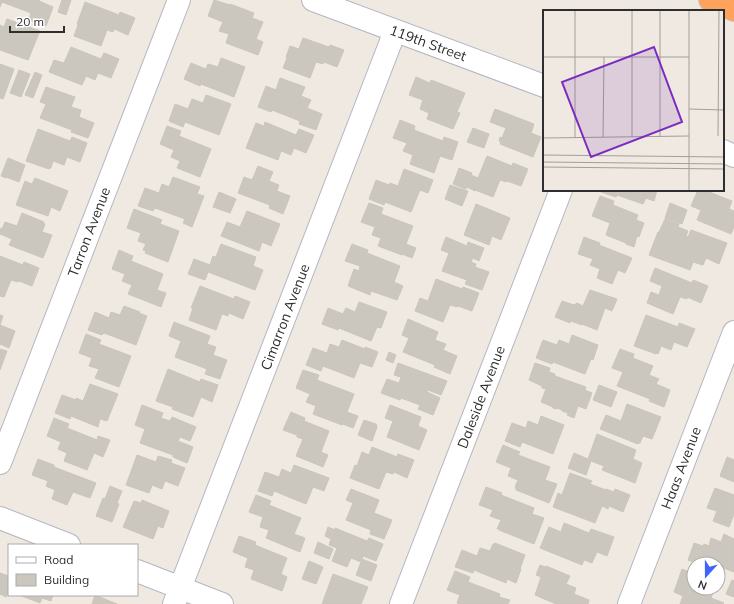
<svg xmlns="http://www.w3.org/2000/svg" width="734" height="604" font-family="Mulish,sans-serif">
  <rect width="100%" height="100%" fill="#efe9e1"/>
  <!-- building -->
  <path fill="#cbc7bf" stroke="#cbc5ba" d="M 0,0 L 40,0 L 39,1 L 53,7 L 46,26 L 29,20 L 31,13 L 2,2 L 0,7 Z
    M 62,0 L 71,0 L 66,15 L 58,12 Z
    M 214,0 L 230,5 L 230,4 L 254,13 L 252,18 L 263,22 L 256,39 L 263,42 L 258,55 L 226,43 L 229,34 L 219,31 L 223,22 L 208,16 Z
    M 85,2 L 119,15 L 120,12 L 135,18 L 128,35 L 114,29 L 113,32 L 107,30 L 101,46 L 74,36 L 78,25 L 77,24 Z
    M 7,19 L 40,31 L 28,60 L 0,50 L 0,25 L 4,27 Z
    M 303,38 L 329,47 L 330,45 L 344,50 L 337,67 L 324,62 L 323,64 L 316,62 L 310,78 L 283,68 L 287,58 L 286,57 L 290,46 L 299,49 Z
    M 71,47 L 101,59 L 104,53 L 119,59 L 111,78 L 98,73 L 95,80 L 86,76 L 82,85 L 49,72 L 54,60 L 64,63 Z
    M 221,58 L 245,67 L 234,97 L 201,84 L 200,86 L 184,79 L 191,63 L 206,69 L 208,64 L 218,67 Z
    M 0,64 L 14,69 L 3,99 L 0,98 Z
    M 19,70 L 30,74 L 21,97 L 10,93 Z
    M 35,72 L 42,75 L 33,98 L 25,95 Z
    M 416,77 L 430,83 L 431,80 L 465,93 L 457,112 L 460,113 L 453,129 L 427,119 L 429,113 L 420,109 L 423,100 L 409,95 Z
    M 280,78 L 305,87 L 301,96 L 311,100 L 307,108 L 322,114 L 316,130 L 299,124 L 300,121 L 272,110 L 271,112 L 258,107 L 266,86 L 276,90 Z
    M 46,87 L 75,97 L 71,107 L 81,110 L 79,117 L 94,123 L 88,138 L 71,132 L 72,130 L 40,118 L 46,104 L 40,102 Z
    M 206,95 L 231,104 L 219,135 L 185,122 L 183,127 L 169,121 L 175,104 L 188,109 L 192,99 L 203,103 Z
    M 495,109 L 534,124 L 531,133 L 541,137 L 533,157 L 500,144 L 501,142 L 499,141 L 500,137 L 502,138 L 506,128 L 490,122 Z
    M 400,120 L 415,126 L 414,130 L 443,141 L 444,137 L 458,142 L 452,160 L 440,156 L 434,173 L 410,164 L 413,155 L 403,151 L 407,143 L 393,138 Z
    M 265,122 L 296,135 L 299,129 L 314,135 L 306,153 L 294,148 L 291,155 L 281,151 L 278,160 L 246,148 L 256,123 L 264,126 Z
    M 167,126 L 181,131 L 179,136 L 211,149 L 200,177 L 177,168 L 180,161 L 171,157 L 174,150 L 160,144 Z
    M 473,128 L 489,134 L 484,148 L 467,142 Z
    M 38,129 L 70,141 L 72,137 L 87,143 L 80,162 L 67,157 L 64,165 L 53,161 L 51,168 L 50,168 L 49,169 L 26,161 Z
    M 487,156 L 512,166 L 513,163 L 528,169 L 521,186 L 507,181 L 506,182 L 500,180 L 493,197 L 475,190 L 475,191 L 467,187 L 466,189 L 453,184 L 459,168 L 472,173 L 471,175 L 478,178 Z
    M 8,158 L 25,165 L 19,182 L 6,177 L 6,178 L 1,176 Z
    M 258,166 L 273,172 L 269,181 L 279,185 L 277,191 L 290,196 L 283,214 L 269,208 L 270,205 L 238,193 L 244,177 L 252,180 Z
    M 404,169 L 433,180 L 428,193 L 420,190 L 411,212 L 385,202 L 384,205 L 369,199 L 376,180 L 389,185 L 390,183 L 398,186 Z
    M 173,177 L 200,187 L 197,194 L 204,196 L 192,227 L 183,223 L 185,219 L 155,208 L 153,211 L 138,206 L 145,188 L 159,193 L 162,184 L 169,187 Z
    M 35,178 L 68,191 L 60,211 L 51,207 L 48,216 L 16,205 L 25,181 L 32,184 Z
    M 450,185 L 468,191 L 462,206 L 445,199 Z
    M 601,190 L 657,190 L 654,201 L 646,198 L 643,204 L 617,195 L 616,197 L 601,192 Z
    M 698,190 L 704,190 L 732,201 L 729,209 L 734,211 L 734,227 L 731,234 L 697,220 L 701,210 L 691,206 Z
    M 219,192 L 236,199 L 230,213 L 213,207 Z
    M 600,196 L 614,201 L 613,205 L 638,215 L 636,220 L 644,223 L 639,237 L 637,236 L 634,247 L 626,244 L 626,243 L 606,235 L 610,223 L 592,216 Z
    M 369,203 L 383,208 L 381,214 L 413,226 L 406,244 L 416,248 L 412,258 L 402,254 L 402,255 L 378,246 L 381,238 L 372,235 L 375,227 L 361,222 Z
    M 670,203 L 687,210 L 682,224 L 665,218 Z
    M 476,204 L 510,218 L 501,240 L 492,236 L 489,245 L 464,235 Z
    M 134,209 L 162,220 L 160,224 L 179,231 L 168,262 L 145,253 L 146,251 L 143,250 L 146,244 L 138,241 L 141,233 L 127,228 Z
    M 247,211 L 280,224 L 271,246 L 262,242 L 259,251 L 221,236 L 227,222 L 240,227 Z
    M 22,213 L 44,222 L 43,223 L 45,224 L 42,232 L 52,235 L 43,258 L 9,245 L 12,239 L 0,234 L 0,228 L 2,229 L 5,222 L 17,226 Z
    M 665,219 L 679,224 L 678,227 L 688,231 L 686,236 L 688,237 L 691,230 L 727,243 L 719,264 L 706,258 L 703,265 L 693,262 L 690,270 L 649,255 L 658,232 L 659,232 Z
    M 446,237 L 467,246 L 468,242 L 484,248 L 479,261 L 473,258 L 471,262 L 476,264 L 475,267 L 489,272 L 482,290 L 465,284 L 467,280 L 442,271 L 449,253 L 441,250 Z
    M 584,237 L 600,243 L 599,245 L 632,258 L 625,273 L 618,270 L 612,284 L 597,278 L 600,269 L 590,265 L 593,259 L 578,254 Z
    M 221,244 L 256,257 L 253,266 L 263,270 L 255,290 L 208,272 L 205,280 L 188,274 L 194,259 L 210,265 L 213,256 L 216,257 Z
    M 352,244 L 368,250 L 367,253 L 400,266 L 394,282 L 403,286 L 397,300 L 371,291 L 370,295 L 348,286 L 354,269 L 359,271 L 360,266 L 345,261 Z
    M 119,250 L 133,256 L 131,261 L 163,274 L 157,290 L 166,293 L 161,307 L 128,294 L 132,285 L 122,281 L 125,274 L 112,269 Z
    M 0,256 L 23,265 L 24,262 L 39,268 L 32,286 L 19,281 L 18,282 L 11,280 L 4,297 L 0,296 Z
    M 655,268 L 692,283 L 693,280 L 708,286 L 701,303 L 687,297 L 687,299 L 680,297 L 673,314 L 647,303 L 651,292 L 659,295 L 662,286 L 650,281 Z
    M 436,279 L 462,289 L 463,287 L 479,293 L 472,311 L 458,306 L 457,307 L 450,305 L 443,322 L 415,311 L 420,298 L 428,301 Z
    M 200,286 L 234,299 L 235,296 L 250,302 L 243,319 L 229,313 L 228,316 L 222,314 L 216,330 L 189,320 L 193,308 L 191,308 Z
    M 590,290 L 617,299 L 612,311 L 605,308 L 597,330 L 582,324 L 582,325 L 571,321 L 570,323 L 555,317 L 562,301 L 574,305 L 577,303 L 583,306 Z
    M 359,302 L 387,312 L 381,328 L 377,327 L 371,341 L 339,328 L 338,330 L 322,324 L 328,308 L 343,314 L 346,308 L 355,312 Z
    M 124,306 L 140,312 L 139,313 L 147,316 L 136,345 L 104,333 L 102,335 L 88,330 L 95,312 L 109,318 L 111,312 L 120,315 Z
    M 0,315 L 3,316 L 0,325 L 15,331 L 9,348 L 0,344 Z
    M 646,315 L 678,327 L 679,323 L 695,329 L 687,347 L 674,342 L 671,350 L 661,346 L 658,354 L 657,353 L 656,354 L 634,346 Z
    M 408,319 L 438,332 L 435,340 L 446,344 L 443,350 L 457,356 L 450,374 L 434,367 L 435,365 L 403,352 L 409,338 L 402,335 Z
    M 174,322 L 210,336 L 207,344 L 216,347 L 213,355 L 227,360 L 220,379 L 205,374 L 207,369 L 175,357 L 181,341 L 169,336 Z
    M 86,334 L 101,340 L 99,344 L 131,356 L 119,387 L 95,378 L 99,369 L 89,366 L 92,358 L 79,353 Z
    M 572,335 L 598,345 L 593,360 L 591,359 L 585,374 L 553,362 L 552,364 L 536,358 L 543,340 L 557,345 L 559,340 L 569,344 Z
    M 342,340 L 365,349 L 365,347 L 378,352 L 372,367 L 360,363 L 354,378 L 323,366 L 321,371 L 306,365 L 313,348 L 327,353 L 330,344 L 339,347 Z
    M 0,349 L 7,351 L 0,370 Z
    M 620,349 L 634,354 L 633,358 L 653,366 L 649,375 L 659,379 L 656,384 L 670,390 L 664,407 L 649,401 L 650,399 L 617,386 L 623,372 L 612,368 Z
    M 389,352 L 396,355 L 393,363 L 386,360 Z
    M 398,363 L 447,381 L 441,395 L 428,390 L 427,392 L 440,398 L 433,415 L 418,409 L 420,405 L 401,398 L 400,400 L 381,393 L 387,379 L 399,383 L 401,377 L 394,375 Z
    M 535,363 L 550,368 L 549,372 L 555,374 L 555,376 L 586,387 L 585,390 L 592,393 L 586,409 L 578,406 L 574,418 L 567,415 L 568,413 L 562,411 L 562,410 L 557,408 L 556,409 L 553,408 L 553,407 L 541,402 L 546,389 L 542,388 L 542,386 L 529,380 Z
    M 168,369 L 200,382 L 201,379 L 218,385 L 212,402 L 201,397 L 193,417 L 172,409 L 173,407 L 156,401 Z
    M 303,370 L 319,375 L 317,380 L 354,394 L 347,412 L 358,416 L 353,428 L 343,424 L 342,425 L 313,414 L 316,406 L 306,402 L 310,394 L 296,388 Z
    M 90,384 L 118,394 L 107,421 L 100,419 L 98,427 L 71,416 L 70,419 L 55,413 L 62,395 L 76,400 L 76,398 L 83,401 Z
    M 599,385 L 617,392 L 611,407 L 593,400 Z
    M 627,404 L 661,417 L 652,439 L 643,436 L 640,443 L 638,443 L 638,444 L 600,429 L 606,415 L 621,421 Z
    M 142,405 L 163,413 L 155,433 L 135,425 Z
    M 390,405 L 421,417 L 418,426 L 427,430 L 419,450 L 387,437 L 393,421 L 385,418 Z
    M 291,412 L 305,418 L 304,421 L 329,431 L 321,452 L 328,455 L 323,467 L 296,456 L 303,439 L 297,437 L 297,435 L 283,430 Z
    M 541,416 L 564,425 L 553,454 L 522,442 L 520,447 L 505,441 L 512,423 L 526,428 L 528,421 L 538,425 Z
    M 172,417 L 196,427 L 190,441 L 180,437 L 178,441 L 193,447 L 187,463 L 173,457 L 173,455 L 140,443 L 145,429 L 155,433 L 161,418 L 170,421 Z
    M 54,418 L 69,424 L 67,428 L 97,440 L 98,436 L 110,440 L 103,457 L 94,453 L 87,470 L 64,461 L 67,453 L 58,449 L 61,442 L 47,436 Z
    M 364,420 L 376,424 L 377,427 L 372,441 L 358,435 Z
    M 597,434 L 636,450 L 633,459 L 642,463 L 635,483 L 602,470 L 604,466 L 591,461 L 586,475 L 568,468 L 574,453 L 588,459 Z
    M 503,445 L 520,452 L 518,455 L 550,467 L 545,480 L 557,484 L 549,503 L 516,490 L 516,488 L 515,487 L 518,480 L 508,476 L 511,468 L 496,462 Z
    M 372,447 L 397,457 L 398,454 L 414,460 L 407,478 L 394,472 L 393,474 L 386,472 L 379,489 L 350,478 L 355,465 L 357,466 L 362,452 L 369,455 Z
    M 137,455 L 156,462 L 158,456 L 172,460 L 171,463 L 185,468 L 178,486 L 165,481 L 162,489 L 152,485 L 149,493 L 126,485 Z
    M 727,457 L 734,460 L 734,482 L 720,476 Z
    M 38,459 L 54,465 L 54,467 L 96,483 L 90,498 L 73,492 L 67,505 L 52,499 L 55,490 L 46,486 L 48,481 L 32,475 Z
    M 294,465 L 329,478 L 324,491 L 313,487 L 306,504 L 274,491 L 272,496 L 258,491 L 265,472 L 279,477 L 282,469 L 291,473 Z
    M 570,473 L 592,481 L 590,484 L 606,490 L 606,489 L 614,492 L 615,489 L 630,495 L 623,512 L 609,506 L 608,509 L 602,506 L 595,523 L 553,507 L 558,493 L 562,495 Z
    M 110,486 L 122,491 L 117,503 L 119,504 L 112,522 L 96,516 L 103,498 L 105,499 Z
    M 486,487 L 502,493 L 501,495 L 534,508 L 532,514 L 544,518 L 534,544 L 499,530 L 500,529 L 497,529 L 501,520 L 490,516 L 493,510 L 479,505 Z
    M 715,488 L 734,495 L 734,514 L 729,527 L 713,521 L 717,511 L 707,508 Z
    M 351,489 L 379,500 L 374,513 L 392,520 L 384,539 L 370,534 L 371,530 L 346,520 L 353,503 L 346,500 Z
    M 256,495 L 271,501 L 269,505 L 301,518 L 294,534 L 305,538 L 300,552 L 266,538 L 269,530 L 260,527 L 263,517 L 249,512 Z
    M 142,500 L 169,511 L 163,528 L 158,526 L 153,539 L 123,527 L 134,501 L 141,503 Z
    M 564,523 L 589,533 L 591,529 L 614,537 L 607,556 L 597,552 L 592,563 L 584,560 L 582,565 L 540,548 L 549,527 L 561,532 Z
    M 328,527 L 335,530 L 335,528 L 367,541 L 369,538 L 383,544 L 376,561 L 363,556 L 362,559 L 377,565 L 371,581 L 356,575 L 361,562 L 351,558 L 347,567 L 332,561 L 337,548 L 329,545 L 331,539 L 325,536 Z
    M 724,534 L 734,539 L 734,572 L 718,566 L 718,564 L 714,564 L 704,560 L 703,564 L 699,564 L 688,560 L 694,543 L 703,546 L 704,544 L 709,546 L 711,538 L 721,542 Z
    M 239,536 L 256,542 L 255,545 L 287,558 L 281,574 L 287,577 L 282,591 L 251,579 L 254,570 L 245,567 L 248,558 L 233,552 Z
    M 318,542 L 333,549 L 329,559 L 314,553 Z
    M 495,543 L 525,555 L 520,569 L 521,569 L 516,583 L 507,579 L 506,583 L 474,570 L 473,573 L 455,567 L 462,550 L 477,556 L 480,548 L 490,551 L 493,544 L 494,544 Z
    M 309,561 L 323,567 L 316,584 L 302,579 Z
    M 540,565 L 545,567 L 546,566 L 570,576 L 566,584 L 576,588 L 574,594 L 589,600 L 588,604 L 556,604 L 535,595 L 541,577 L 536,575 Z
    M 682,569 L 694,574 L 694,588 L 715,588 L 711,598 L 724,603 L 723,604 L 680,604 L 683,596 L 674,592 Z
    M 455,571 L 470,577 L 468,582 L 500,594 L 499,597 L 510,600 L 508,604 L 460,604 L 457,603 L 460,595 L 447,590 Z
    M 0,573 L 9,576 L 9,591 L 6,597 L 0,594 Z
    M 333,574 L 368,587 L 361,604 L 322,604 Z
    M 732,580 L 734,581 L 734,597 L 726,594 Z
    M 19,595 L 53,595 L 51,601 L 42,598 L 40,603 Z
    M 95,595 L 117,604 L 92,604 Z"/>
  <g fill="none" stroke-linecap="round" stroke-linejoin="round">
    <!-- minor casing -->
    <g stroke="#b4b7c1" stroke-width="24">
      <path id="minor" d="M 313,0 L 544,86
        M 723,151 L 734,156
        M 0,463 L 179,0
        M 0,518 L 69,545
        M 137,571 L 222,604
        M 174,604 L 395,31
        M 401,604 L 561,190
        M 629,604 L 734,332"/>
    </g>
    <!-- highway casing -->
    <g stroke="#c9c9c9" stroke-width="24">
      <path id="highway" d="M 710,0 L 734,10"/>
    </g>
    <!-- minor -->
    <use href="#minor" stroke="#fff" stroke-width="22"/>
    <!-- highway -->
    <use href="#highway" stroke="#ffa35c" stroke-width="22"/>
  </g>
  <g text-anchor="middle" dominant-baseline="central" stroke-width="3.5" stroke-linejoin="round" paint-order="stroke">
    <!-- street labels -->
    <g font-size="14" fill="#2e2e2e" stroke="#fff">
      <text transform="translate(428 43) rotate(20)">119th Street</text>
      <text transform="translate(89 232) rotate(-69)">Tarron Avenue</text>
      <text transform="translate(285 317) rotate(-69)">Cimarron Avenue</text>
      <text transform="translate(481 397) rotate(-69)">Daleside Avenue</text>
      <text transform="translate(681 468) rotate(-69)">Haas Avenue</text>
    </g>
  </g>
  <!-- overview -->
  <g transform="translate(543 10)">
    <rect width="181" height="181" fill="#efe9e1"/>
    <path fill="none" stroke="#a29e99" stroke-width="1" d="M 89,0 L 89,127M 0,47 L 146,47M 146,99 L 181,100M 0,125 L 0,0M 175,126 L 176,0M 60,127 L 61,47M 117,127 L 117,0M 0,128 L 146,126M 32,128 L 32,0M 0,145 L 181,147M 0,152 L 181,154M 0,157 L 181,159M 146,181 L 146,0"/>
    <path fill="#7b2cbf" fill-opacity="0.15" stroke="#7b2cbf" stroke-width="2" d="M 111,37 L 139,112 L 48,147 L 19,72 Z"/>
    <rect width="181" height="181" fill="none" stroke="#2e2e2e" stroke-width="2"/>
  </g>
  <!-- legend -->
  <rect x="8" y="544" width="130" height="52" fill="#ffffff" stroke="#ababab"/>
  <rect x="16" y="557" width="20" height="6" fill="#ffffff" stroke="#ababab"/>
  <text x="44" y="564" font-size="12" fill="#2e2e2e">Road</text>
  <rect x="16" y="574" width="20" height="12" fill="#cbc7bf" stroke="#ababab"/>
  <text x="44" y="584" font-size="12" fill="#2e2e2e">Building</text>
  <!-- north arrow -->
  <g transform="translate(706 576) rotate(201)"><circle r="19" fill="#ffffff" stroke="#ababab"/>
  <path d="M0-3L7 15L0 10L-7 15Z" fill="#4264fb"/>
  <text y="-6" font-size="11" font-weight="bold" text-anchor="middle" fill="#2e2e2e">N</text>
  </g>
  <!-- scale -->
  <path d="M10 26v6h54v-6" fill="none" stroke="#2e2e2e" stroke-width="2"/>
  <text x="16" y="26" font-size="12" fill="#2e2e2e" stroke="#ffffff" stroke-width="3" paint-order="stroke">20 m</text>
</svg>
